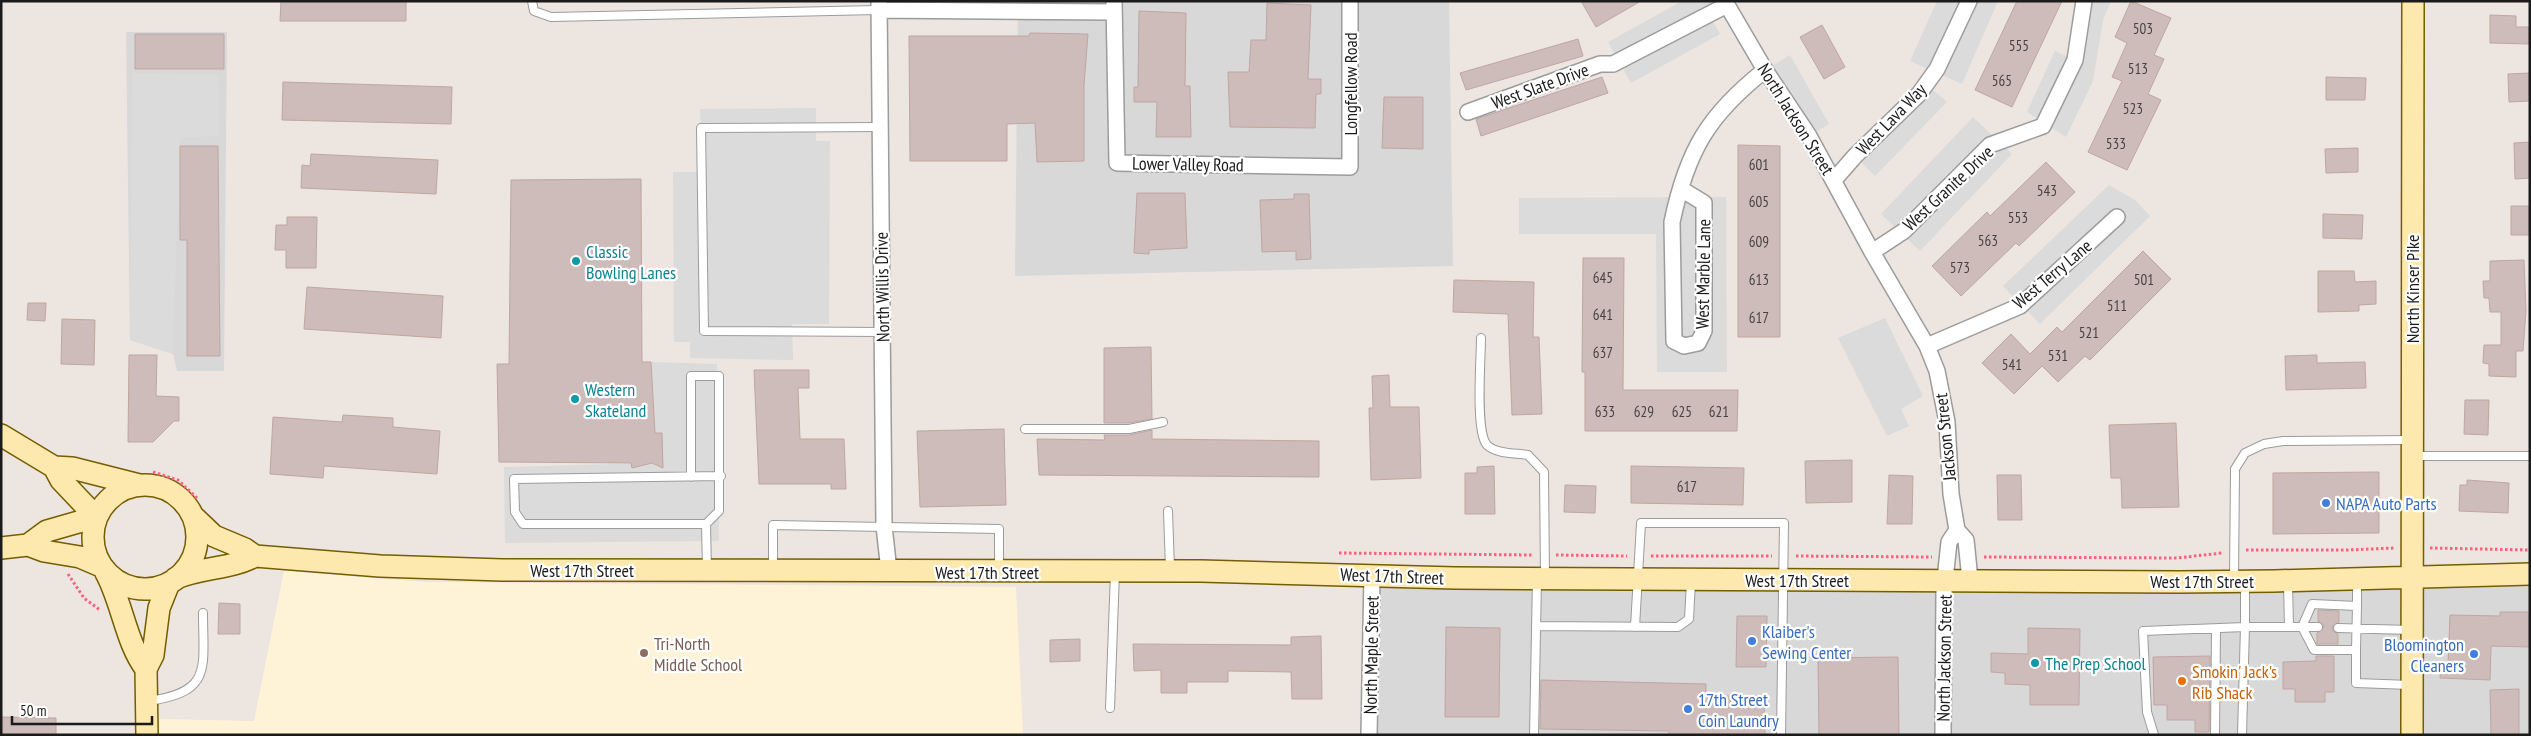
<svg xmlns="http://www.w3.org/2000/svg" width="2531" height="736" font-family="'PT Sans Narrow',sans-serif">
  <rect width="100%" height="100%" fill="#ede5df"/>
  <!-- residential -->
  <path fill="#d9d8d8" d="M 1018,1 L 1449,1 L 1453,266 L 1015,276 Z
    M 126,32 L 227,32 L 224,371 L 177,371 L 173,354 L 130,340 Z
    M 1370,569 L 2530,575 L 2530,735 L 1368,735 Z"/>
  <!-- education -->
  <path fill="#fff3d7" d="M 284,571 L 425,582 L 1016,587 L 1023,735 L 158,735 L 158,719 L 254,721 Z"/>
  <!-- parking -->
  <path fill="#dbdbdb" d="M 1682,1 L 1735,1 L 1709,15 L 1720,34 L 1631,83 L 1608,42 Z
    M 1937,1 L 1998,1 L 1962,84 L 1910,61 Z
    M 2084,1 L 2111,1 L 2103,20 L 2093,81 L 2066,137 L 2027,112 L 2055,51 L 2075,60 Z
    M 1790,55 L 1829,124 L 1809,136 L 1765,70 Z
    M 132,73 L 218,75 L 219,136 L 180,138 L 173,354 L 130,340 Z
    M 1926,84 L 1947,102 L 1875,176 L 1855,156 Z
    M 816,108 L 816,141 L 830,141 L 829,324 L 792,324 L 793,360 L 690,358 L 690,342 L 674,342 L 673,172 L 702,172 L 700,109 Z
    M 1973,117 L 2012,154 L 1920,251 L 1881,214 Z
    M 2109,185 L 2135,200 L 2150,216 L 2040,324 L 2003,286 Z
    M 1726,197 L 1727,372 L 1657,372 L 1656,234 L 1519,234 L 1519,198 Z
    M 1885,318 L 1923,396 L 1901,409 L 1909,426 L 1887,436 L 1838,338 Z
    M 651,362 L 717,364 L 719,541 L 505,543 L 504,467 L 651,463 Z"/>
  <!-- building -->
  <path fill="#cdbcb9" stroke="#c0a6a1" d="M 281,1 L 406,1 L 406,21 L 280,21 Z
    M 1581,1 L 1641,1 L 1596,27 Z
    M 2017,1 L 2062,1 L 2012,107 L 1975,90 Z
    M 2131,1 L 2171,18 L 2154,55 L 2164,59 L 2148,94 L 2161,100 L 2127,170 L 2088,152 L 2122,81 L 2112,77 L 2127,43 L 2115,37 Z
    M 1267,3 L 1311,5 L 1308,79 L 1321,79 L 1321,94 L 1316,94 L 1315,128 L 1230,127 L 1228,72 L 1249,72 L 1251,40 L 1266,40 Z
    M 1139,11 L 1186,13 L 1185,86 L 1190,86 L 1191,137 L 1156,137 L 1157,102 L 1134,102 L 1134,87 L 1138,87 Z
    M 2490,15 L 2516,16 L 2516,27 L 2529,27 L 2529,44 L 2490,43 Z
    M 1822,25 L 1845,67 L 1824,79 L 1800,37 Z
    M 1030,33 L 1088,34 L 1084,85 L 1084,161 L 1037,162 L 1035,123 L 1007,124 L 1007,161 L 910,161 L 909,36 L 1029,36 Z
    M 135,34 L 224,34 L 224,69 L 135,69 Z
    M 1578,39 L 1583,56 L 1466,90 L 1460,73 Z
    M 2530,73 L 2530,101 L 2509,102 L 2508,74 Z
    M 1602,77 L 1608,93 L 1481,136 L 1476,119 Z
    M 2326,77 L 2366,78 L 2365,100 L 2326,100 Z
    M 283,82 L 452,87 L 451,124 L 282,120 Z
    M 1384,97 L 1423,97 L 1423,149 L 1382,148 Z
    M 2530,142 L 2530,178 L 2515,179 L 2514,143 Z
    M 1738,145 L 1780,146 L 1780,337 L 1738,337 Z
    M 180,146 L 218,146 L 220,356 L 187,356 L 187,240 L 180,240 Z
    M 2358,148 L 2358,172 L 2326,173 L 2325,149 Z
    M 311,154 L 438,160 L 436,194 L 301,188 L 302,165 L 310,166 Z
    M 2046,162 L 2075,192 L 2019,246 L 2016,243 L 1961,296 L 1932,266 L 1987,212 L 1990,216 Z
    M 641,179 L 642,362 L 651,362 L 655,433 L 662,433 L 663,468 L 652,463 L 632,468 L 631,463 L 499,462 L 497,364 L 509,364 L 511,180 Z
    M 1137,193 L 1185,193 L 1187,248 L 1149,250 L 1149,254 L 1134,253 Z
    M 1294,194 L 1309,194 L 1311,259 L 1296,260 L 1296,251 L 1262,252 L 1260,200 L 1294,199 Z
    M 2511,206 L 2530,206 L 2530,235 L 2511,235 Z
    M 2323,214 L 2363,215 L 2362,239 L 2323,238 Z
    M 287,217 L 317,217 L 316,268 L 286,268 L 286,250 L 275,250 L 276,225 L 287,225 Z
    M 2143,251 L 2171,279 L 2090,360 L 2085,356 L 2058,382 L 2042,366 L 2014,394 L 1982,363 L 2011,334 L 2030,354 L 2057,327 L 2062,332 Z
    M 1583,258 L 1624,258 L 1623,390 L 1738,390 L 1737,431 L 1585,431 L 1585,372 L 1582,372 Z
    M 2524,260 L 2526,311 L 2523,351 L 2516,351 L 2516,377 L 2489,376 L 2489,364 L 2483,363 L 2484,345 L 2501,345 L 2501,312 L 2490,312 L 2489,298 L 2484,298 L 2483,281 L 2490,281 L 2490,261 Z
    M 2318,271 L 2354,271 L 2355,282 L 2376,281 L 2376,304 L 2359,305 L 2359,311 L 2318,312 Z
    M 1454,280 L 1534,282 L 1533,337 L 1539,337 L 1542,414 L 1512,415 L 1508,314 L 1453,312 Z
    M 307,287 L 443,296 L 441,338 L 304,329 Z
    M 28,303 L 46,303 L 45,321 L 27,320 Z
    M 62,319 L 95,320 L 94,365 L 61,364 Z
    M 1151,347 L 1152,419 L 1128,423 L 1104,423 L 1104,348 Z
    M 129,355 L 157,355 L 156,396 L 179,397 L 179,421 L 174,421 L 153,442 L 128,442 Z
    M 2317,355 L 2317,363 L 2365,362 L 2366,388 L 2286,390 L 2285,356 Z
    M 754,370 L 809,370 L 809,388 L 798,388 L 800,439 L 844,439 L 846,489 L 831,489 L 831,484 L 759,484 Z
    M 1389,375 L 1390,407 L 1419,407 L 1421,478 L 1371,480 L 1369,408 L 1373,408 L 1372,376 Z
    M 2465,400 L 2489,400 L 2488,435 L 2464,434 Z
    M 343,415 L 393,418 L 393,427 L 440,431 L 437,474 L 324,466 L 323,478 L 270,474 L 273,417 L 342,422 Z
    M 2176,423 L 2179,507 L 2122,508 L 2121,478 L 2111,478 L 2109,425 Z
    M 1004,429 L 1006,505 L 920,507 L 917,431 Z
    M 1152,430 L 1152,439 L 1319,441 L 1319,477 L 1039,475 L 1037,439 L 1105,440 L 1104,435 L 1129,435 Z
    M 1852,460 L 1852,502 L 1806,503 L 1805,461 Z
    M 1494,466 L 1495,514 L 1465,514 L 1465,473 L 1477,473 L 1477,467 Z
    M 1631,466 L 1744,468 L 1743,505 L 1631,503 Z
    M 2379,472 L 2379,533 L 2273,534 L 2273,473 Z
    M 1889,475 L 1913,476 L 1912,524 L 1887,524 Z
    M 1997,475 L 2021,475 L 2022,520 L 1998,520 Z
    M 2467,480 L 2509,483 L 2508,513 L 2459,511 L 2460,485 L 2467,485 Z
    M 1565,485 L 1596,486 L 1595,513 L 1564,512 Z
    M 219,603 L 240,604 L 240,634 L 218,634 Z
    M 2318,610 L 2339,611 L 2339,622 L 2332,627 L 2333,631 L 2338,634 L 2338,644 L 2317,644 L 2317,633 L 2324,627 L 2323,624 L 2318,621 Z
    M 2500,612 L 2530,612 L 2530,647 L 2491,646 L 2490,680 L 2440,678 L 2441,664 L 2448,665 L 2450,615 L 2500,616 Z
    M 1737,616 L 1767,616 L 1766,667 L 1736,667 Z
    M 1446,627 L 1500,628 L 1499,717 L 1445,717 Z
    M 2028,628 L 2080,629 L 2079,705 L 2030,705 L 2030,685 L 2005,684 L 2005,673 L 1991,672 L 1991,653 L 2028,654 Z
    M 1321,636 L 1322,699 L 1292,699 L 1291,672 L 1228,671 L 1228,682 L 1187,682 L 1187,693 L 1161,693 L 1161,670 L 1134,671 L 1133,644 L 1291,645 L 1291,637 Z
    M 1080,639 L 1080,661 L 1050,662 L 1050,640 Z
    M 2210,656 L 2209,732 L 2195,732 L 2195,720 L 2167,720 L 2167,705 L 2154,705 L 2153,657 Z
    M 2316,656 L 2334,656 L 2334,692 L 2325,692 L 2325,702 L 2295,702 L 2295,689 L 2283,689 L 2283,662 L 2316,661 Z
    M 1898,657 L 1899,735 L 1819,735 L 1818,658 Z
    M 1541,680 L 1706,684 L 1706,696 L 1764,696 L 1765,735 L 1669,735 L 1669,731 L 1540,729 Z
    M 2519,689 L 2519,735 L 2491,735 L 2490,690 Z
    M 1,717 L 56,718 L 56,735 L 1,735 Z"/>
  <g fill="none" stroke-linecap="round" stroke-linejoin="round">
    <!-- lane casing -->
    <g stroke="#9c9c9c" stroke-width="10">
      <path id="lane" d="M 532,1 L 534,11 L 551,17 L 878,10
        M 880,127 L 701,128 L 704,331 L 882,332
        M 1481,338 C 1481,359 1475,432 1487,445 C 1496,454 1516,453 1528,455 L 1544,472 L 1545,577
        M 1025,429 L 1129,429 L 1163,422
        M 2414,456 L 2530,456
        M 691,477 L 691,376 L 719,376 L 719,511 L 706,524 L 523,524 L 515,512 L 514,479 L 721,476
        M 1168,511 L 1170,569
        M 706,524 L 707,570
        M 773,569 L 773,525 L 999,529 L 999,570
        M 2234,580 L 2235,469 L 2245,453 L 2264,444 L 2283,441 L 2412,440
        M 2357,580 L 2357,606
        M 2245,582 L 2245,627 L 2289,627
        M 2288,583 L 2289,627 L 2302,627 L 2314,650 L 2356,650 L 2357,606 L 2312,604 L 2302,627 L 2318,627
        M 1536,626 L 1678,627 L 1689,619 L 1691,582
        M 1635,627 L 1641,523 L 1784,523 L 1781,735
        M 2338,628 L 2411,630
        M 2356,650 L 2356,683 L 2410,685
        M 148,701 C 213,692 203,668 203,613
        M 1110,708 L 1115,572
        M 1534,735 L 1537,579
        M 2154,735 L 2147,712 L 2143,631 L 2245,627 L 2242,735
        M 2215,735 L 2216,629"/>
    </g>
    <!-- street casing -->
    <g stroke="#9c9c9c" stroke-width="18">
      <path id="street" d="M 879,1 L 884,526 L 889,571
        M 1114,1 L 1117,163 L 1350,167 L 1350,1
        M 878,10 L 1114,12
        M 1468,112 L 1600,64 L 1613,64 L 1727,5 L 1765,70 L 1809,136 L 1872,252 L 1927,346 L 1937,371 L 1947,422 L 1951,494 L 1957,530 L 1966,540 L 1970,580
        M 1834,180 L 1855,156 L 1919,94 L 1937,69 L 1969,1
        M 1681,189 L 1704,203 L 1704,331 L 1698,343 L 1684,346 L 1674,341 L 1672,222 C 1687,151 1708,115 1765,70
        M 1872,252 L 1904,231 L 1990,145 L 2043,126 L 2075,60 L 2084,1
        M 1927,346 L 2020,306 L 2117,217
        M 1369,735 L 1372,575
        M 1943,735 L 1944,589 L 1949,542 L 1957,530"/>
    </g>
    <!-- secondary casing -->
    <g stroke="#745e00" stroke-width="24">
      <path id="secondary" d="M 1,435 L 54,467 L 72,468 L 139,485
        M 54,467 L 61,480 L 96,517
        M93 537a52 52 0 1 1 104 0a52 52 0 1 1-104 0Z
        M 194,517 L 214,536 L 245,549 L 255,556
        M 28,545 L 47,531 L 96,517
        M 1,548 L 28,545 L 44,551 L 80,557 L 101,566
        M 106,573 C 122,602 126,643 146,669
        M 176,578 C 202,567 231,569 255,556 L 380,566 L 502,570 L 1201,571 L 1455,578 L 2179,582 L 2274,581 L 2530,574
        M 147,735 L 146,669 L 153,655 L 159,608 L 169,583
        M 2412,735 L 2413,1"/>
    </g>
    <!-- path -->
    <path stroke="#ff5f7e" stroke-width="3" stroke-dasharray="2.5 2.5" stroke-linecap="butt" d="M 153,472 L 178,480 L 197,498
      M 2430,548 L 2530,550
      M 2246,550 L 2348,550 L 2394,548
      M 1339,553 L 1532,555
      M 1556,555 L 1627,556
      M 1651,556 L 1772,556
      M 1796,556 L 1932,557
      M 1984,557 L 2177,558 L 2222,553
      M 68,574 L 84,598 L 100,610"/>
    <!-- lane -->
    <use href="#lane" stroke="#fff" stroke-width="8"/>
    <!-- street -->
    <use href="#street" stroke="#fff" stroke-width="15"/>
    <!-- secondary -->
    <use href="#secondary" stroke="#fde9ae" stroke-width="21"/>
  </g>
  <!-- markers -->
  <g fill="#0f9aa8" stroke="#fff" stroke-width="2">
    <circle cx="576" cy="261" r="5"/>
    <circle cx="575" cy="399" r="5"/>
    <circle cx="2035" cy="663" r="5"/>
  </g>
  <g fill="#3f7fe0" stroke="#fff" stroke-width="2">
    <circle cx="2326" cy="503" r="5"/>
    <circle cx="1752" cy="641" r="5"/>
    <circle cx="2474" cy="654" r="5"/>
    <circle cx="1688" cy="709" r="5"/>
  </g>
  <circle fill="#8d6e63" stroke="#fff" stroke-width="2" cx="644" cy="653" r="5"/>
  <circle fill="#e8710a" stroke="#fff" stroke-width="2" cx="2182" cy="681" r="5"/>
  <g text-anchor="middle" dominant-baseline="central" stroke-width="4.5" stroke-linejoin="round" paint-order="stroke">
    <!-- number labels -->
    <g font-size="15" fill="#484342">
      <text x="2143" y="28">503</text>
      <text x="2019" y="45">555</text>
      <text x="2138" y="68">513</text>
      <text x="2002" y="80">565</text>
      <text x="2133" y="108">523</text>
      <text x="2116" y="143">533</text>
      <text x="1759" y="164">601</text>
      <text x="2047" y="190">543</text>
      <text x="1759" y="201">605</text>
      <text x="2018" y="217">553</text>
      <text x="1988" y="240">563</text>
      <text x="1759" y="241">609</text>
      <text x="1960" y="267">573</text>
      <text x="1603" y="277">645</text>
      <text x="1759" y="279">613</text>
      <text x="2144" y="279">501</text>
      <text x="2117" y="305">511</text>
      <text x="1603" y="314">641</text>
      <text x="1759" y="317">617</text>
      <text x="2089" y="332">521</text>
      <text x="1603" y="352">637</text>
      <text x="2058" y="355">531</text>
      <text x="2012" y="364">541</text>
      <text x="1605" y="411">633</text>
      <text x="1644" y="411">629</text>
      <text x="1682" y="411">625</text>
      <text x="1719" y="411">621</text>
      <text x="1687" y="486">617</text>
    </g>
    <!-- street labels -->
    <g font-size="18" fill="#1b1b1b" stroke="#fff">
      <text transform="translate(1350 84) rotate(-90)">Longfellow Road</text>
      <text transform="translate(1540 86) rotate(-20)">West Slate Drive</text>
      <text transform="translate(1796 119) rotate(58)">North Jackson Street</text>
      <text transform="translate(1891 119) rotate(-46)">West Lava Way</text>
      <text transform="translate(1188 164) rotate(1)">Lower Valley Road</text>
      <text transform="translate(1948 188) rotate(-43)">West Granite Drive</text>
      <text transform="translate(1703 274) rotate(-89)">West Marble Lane</text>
      <text transform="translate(2052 274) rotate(-40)">West Terry Lane</text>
      <text transform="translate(882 287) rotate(-91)">North Willis Drive</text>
      <text transform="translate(2412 289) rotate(-90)">North Kinser Pike</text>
      <text transform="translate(1945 437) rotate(-96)">Jackson Street</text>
      <text x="582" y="570">West 17th Street</text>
      <text x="987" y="572">West 17th Street</text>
      <text transform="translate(1392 576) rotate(2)">West 17th Street</text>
      <text x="1797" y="580">West 17th Street</text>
      <text x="2202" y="581">West 17th Street</text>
      <text transform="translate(1371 655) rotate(-89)">North Maple Street</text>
      <text transform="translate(1944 658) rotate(-89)">North Jackson Street</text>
    </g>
    <!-- culture labels -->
    <g font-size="18" fill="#0d838f" stroke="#fff" text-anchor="start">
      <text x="586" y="251">Classic<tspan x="586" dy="21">Bowling Lanes</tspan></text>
      <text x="585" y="389">Western<tspan x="585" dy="21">Skateland</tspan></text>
      <text x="2045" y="663">The Prep School</text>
    </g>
    <!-- shop labels -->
    <g font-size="18" fill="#366cbe" stroke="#fff" text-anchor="start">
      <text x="2336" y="503">NAPA Auto Parts</text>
      <text x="1762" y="631">Klaiber's<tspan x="1762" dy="21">Sewing Center</tspan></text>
      <text x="2464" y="644" text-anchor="end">Bloomington<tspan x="2464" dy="21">Cleaners</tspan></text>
      <text x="1698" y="699">17th Street<tspan x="1698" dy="21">Coin Laundry</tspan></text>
    </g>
    <!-- education labels -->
    <g font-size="18" fill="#785e54" stroke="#fff" text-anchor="start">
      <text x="654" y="643">Tri-North<tspan x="654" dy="21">Middle School</tspan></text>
    </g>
    <!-- food labels -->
    <g font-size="18" fill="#c56008" stroke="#fff" text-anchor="start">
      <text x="2192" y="671">Smokin' Jack's<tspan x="2192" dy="21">Rib Shack</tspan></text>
    </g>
  </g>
  <!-- border -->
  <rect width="2531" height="736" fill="none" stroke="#1b1b1b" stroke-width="5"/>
  <!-- scale -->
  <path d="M12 716v8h140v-8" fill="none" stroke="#1b1b1b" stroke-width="2.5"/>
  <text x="20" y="716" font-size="15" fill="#1b1b1b" stroke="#ffffff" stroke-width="4" paint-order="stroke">50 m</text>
</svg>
